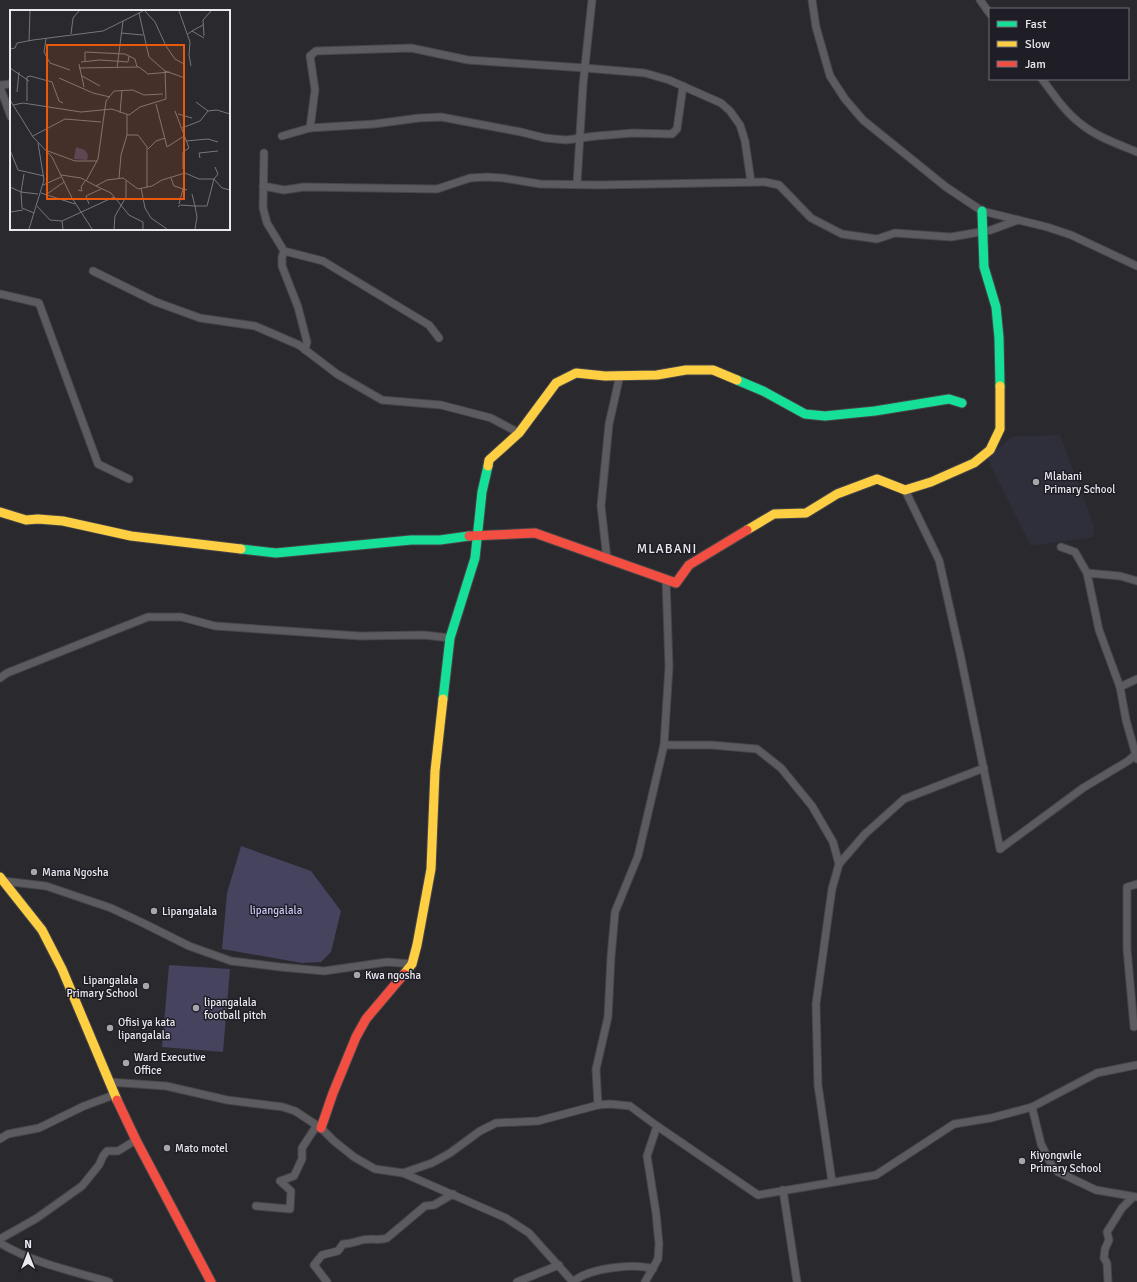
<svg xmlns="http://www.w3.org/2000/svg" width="1137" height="1282" font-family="Signika,sans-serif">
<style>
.built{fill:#2f2e3b}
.green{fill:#46435f}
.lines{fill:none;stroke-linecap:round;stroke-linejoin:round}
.street-casing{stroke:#464649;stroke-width:9}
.fast-casing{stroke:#464649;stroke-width:11}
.slow-casing{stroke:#464649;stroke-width:11}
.jam-casing{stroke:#464649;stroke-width:11}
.street{stroke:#5c5b60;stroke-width:7}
.fast{stroke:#16e098;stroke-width:9}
.slow{stroke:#ffcf43;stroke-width:9}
.jam{stroke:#f24e42;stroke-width:9}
.poi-dot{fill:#a6a6ab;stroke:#1f1e27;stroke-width:1.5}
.labels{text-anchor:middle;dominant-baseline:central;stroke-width:3;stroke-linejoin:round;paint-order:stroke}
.poi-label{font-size:11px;fill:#e9e9ef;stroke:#1f1e27;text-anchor:start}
.park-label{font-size:11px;fill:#c9c5f5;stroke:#1f1e27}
.quarter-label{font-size:13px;letter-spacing:1px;fill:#e9e9ef;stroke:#1f1e27}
.inset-road{fill:none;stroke:#76767b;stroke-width:1}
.view{fill:#e8590c;fill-opacity:0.15;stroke:#e8590c;stroke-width:2}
.inset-edge{fill:none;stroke:#e9e9ef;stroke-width:2}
</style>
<rect width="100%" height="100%" fill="#29292e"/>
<polygon class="built" points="1060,435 1094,526 1093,537 1031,546 987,458 1013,436"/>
<g class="green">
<polygon points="241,846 311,871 341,911 331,952 321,962 302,963 222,949 227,893"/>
<polygon points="169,965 230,969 223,1052 162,1047"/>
</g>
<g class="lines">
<g class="street-casing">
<g id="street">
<polyline points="812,0 816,27 830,76 845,99 863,120 946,187 982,211 1047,227 1071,235 1137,266"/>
<polyline points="980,0 990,14"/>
<path d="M1042 79C1054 95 1065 112 1081 124 1097 137 1118 144 1137 152"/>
<polyline points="0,85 11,84"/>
<polyline points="0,87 11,117"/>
<polyline points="310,128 315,90 310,56 316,51 411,48 468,60 585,68 645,73 669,80 721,103 730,111 740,125 745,141 751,182"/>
<polyline points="282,136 310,128 374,124 419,118 441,117 521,132 545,138 566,140 596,136 633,133 672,134 677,129 683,86"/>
<polyline points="264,153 263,208 267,223 284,251 323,261 429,325 439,338"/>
<polyline points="577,184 583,85 592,0"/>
<polyline points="263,186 284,190 304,187 437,189 470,178 487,177 503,178 540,184 599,185 765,182 779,185 811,218 842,234 877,239 895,233 951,237 991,230 1018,220"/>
<polyline points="284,251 282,257 282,266 298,307 307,342 305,350"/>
<polyline points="93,271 156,302 200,318 255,326 299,345 337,374 382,400 441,405 491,418 519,433"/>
<polyline points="0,294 39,303 98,464 129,479"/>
<polyline points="905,490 939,560 961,658 1000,849 1083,788 1128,761 1135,755"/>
<polyline points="1061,547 1075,552 1087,573 1099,630 1120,687 1126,720 1137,759"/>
<polyline points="607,559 601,506 609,424 620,375"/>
<polyline points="1087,573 1120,576 1137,581"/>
<polyline points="0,678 7,673 148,617 181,617 215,626 360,636 424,635 450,638"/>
<polyline points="1120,687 1137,679"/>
<polyline points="664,745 711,745 757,749 781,768 812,806 833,842 839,864 832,889 816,1004 818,1085 832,1182"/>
<polyline points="839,864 865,834 904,799 984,768"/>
<polyline points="3,881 46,886 111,908 145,924 189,946 231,961 280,967 324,971 387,962 412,964"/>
<polyline points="1134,1027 1127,949 1127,887 1137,884"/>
<polyline points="109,1082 166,1086 227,1100 283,1107 295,1111 321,1128 334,1141 354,1157 375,1169 403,1173 432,1163 450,1153 480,1131 496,1123 538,1121 598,1105 610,1104 630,1106 657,1126 758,1195 876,1175 954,1124 991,1118 1032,1107 1097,1073 1137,1065"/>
<polyline points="598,1105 596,1069 608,1017 611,957 615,912 638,856 664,745 669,667 666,579"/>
<polyline points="1032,1107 1041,1144 1052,1166 1058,1172 1096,1190 1137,1197"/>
<polyline points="0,1139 8,1134 39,1128 84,1106 114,1095"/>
<polyline points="403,1173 506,1218 529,1233 573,1282"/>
<polyline points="783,1190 797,1282"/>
<polyline points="256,1206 290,1209 291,1191 280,1181 294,1176 302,1159 302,1148 317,1125"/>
<polyline points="0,1239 37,1218 82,1186 99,1165 103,1156 107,1151 118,1151 136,1140"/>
<path d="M0 1243C33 1263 72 1271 109 1282"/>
<path d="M327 1282 314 1265 322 1255 338 1251 343 1244C350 1244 355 1242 362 1240 370 1238 379 1241 387 1238L425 1206 434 1205 453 1194"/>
<polyline points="517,1282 559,1265"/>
<path d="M573 1282C588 1268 633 1263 653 1269"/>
<polyline points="645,1282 658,1259 659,1244 656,1213 647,1156 657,1126"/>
<polyline points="1108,1282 1107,1263 1104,1258 1105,1249 1109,1240 1107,1232 1122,1208 1133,1197"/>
</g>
</g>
<g class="fast-casing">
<g id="fast">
<polyline points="982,211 984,267 996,307 999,338 1000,386"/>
<polyline points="737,380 763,391 805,414 825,416 875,411 949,399 962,403"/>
<polyline points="241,549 276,553 411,540 440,540 469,536"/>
<polyline points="443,699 450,638 475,558 482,492 488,466"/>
</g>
</g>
<g class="slow-casing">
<g id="slow">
<polyline points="488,466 489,460 519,433 556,383 576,373 605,376 657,375 686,370 713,370 737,380"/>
<polyline points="0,512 26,520 38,519 63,521 131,536 241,549"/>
<polyline points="747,530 774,514 806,513 837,494 877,479 905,490 931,482 974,463 990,450 1000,429 1000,386"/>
<polyline points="0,877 42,930 62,969 117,1100"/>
<polyline points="404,974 412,964 417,945 431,869 435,771 443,699"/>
</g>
</g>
<g class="jam-casing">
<g id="jam">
<polyline points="469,536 535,533 676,583 689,565 747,530"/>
<polyline points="117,1100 136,1140 211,1282"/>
<polyline points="321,1128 333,1093 356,1037 366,1019 404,974"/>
</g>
</g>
<use href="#street" class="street"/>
<use href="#fast" class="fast"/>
<use href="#slow" class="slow"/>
<use href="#jam" class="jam"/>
</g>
<g class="poi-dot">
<circle cx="1036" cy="482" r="4"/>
<circle cx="34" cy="872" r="4"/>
<circle cx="154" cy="911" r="4"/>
<circle cx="357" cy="975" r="4"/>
<circle cx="146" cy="986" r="4"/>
<circle cx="196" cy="1008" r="4"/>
<circle cx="110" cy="1028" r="4"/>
<circle cx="126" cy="1063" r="4"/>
<circle cx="167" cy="1148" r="4"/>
<circle cx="1022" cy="1161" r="4"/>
</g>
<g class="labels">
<g class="poi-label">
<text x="1044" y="476">Mlabani<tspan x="1044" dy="13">Primary School</tspan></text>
<text x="42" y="872">Mama Ngosha</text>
<text x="162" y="911">Lipangalala</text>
<text x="365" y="975">Kwa ngosha</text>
<text x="138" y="980" text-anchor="end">Lipangalala<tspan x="138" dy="13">Primary School</tspan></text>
<text x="204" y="1002">lipangalala<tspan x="204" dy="13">football pitch</tspan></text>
<text x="118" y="1022">Ofisi ya kata<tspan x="118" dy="13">lipangalala</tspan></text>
<text x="134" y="1057">Ward Executive<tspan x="134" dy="13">Office</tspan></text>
<text x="175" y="1148">Mato motel</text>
<text x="1030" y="1155">Kiyongwile<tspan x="1030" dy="13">Primary School</tspan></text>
</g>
<g class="park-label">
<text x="276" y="910">lipangalala</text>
</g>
<g class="quarter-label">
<text x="667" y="549">MLABANI</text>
</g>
</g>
<g transform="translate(10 10)">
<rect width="220" height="220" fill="#29292e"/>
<path d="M66 137 75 140 78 145 77 150 64 149Z" fill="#46435f"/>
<path class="inset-road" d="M135 1 145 12 156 36 165 49 174 54M169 1 180 32 179 45 181 56M129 3 139 47 155 61 175 68M182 21 193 15M111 23 133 25M61 24 63 8 69 1M178 24 182 21 194 28M194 26 193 10 201 1M36 29 34 42 40 53 60 60M19 31 20 1M0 39 5 38 7 33 23 30 93 21 133 1M75 51V42L115 44 125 49 127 57M71 52 90 50 118 52 119 46M69 54 74 77M0 58 19 71M69 58 129 57 138 64 160 62M107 58 113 11M72 66 90 76M49 68 83 83 100 87M7 82 9 62M0 90 23 127 42 147 62 188 82 219M17 91V67L20 66 42 72 49 91 53 93M186 92 198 101 207 100 220 104M146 94 157 137 174 126M3 95 13 93 71 102 102 99 119 105 130 97 156 89 155 61M165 101 179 138 173 142V159M110 103 112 80M168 104 182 108M172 118 190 111 198 101M117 125H128L137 137V177M23 126 55 109 91 112M176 131 198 129 208 132M138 139 146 131 155 128M0 140 8 160 34 166M38 141 65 151H87M190 148 189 143 208 141M205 157 208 164 204 169 212 178 220 180M14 164 11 182 12 198 24 203M51 165 71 168 86 176 97 170 113 168 128 179 142 176 152 170 175 163 189 169H204L197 196H185L187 207 185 219M109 168 111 145 117 125V105M161 168 164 176 177 180M76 171 88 149 96 91 104 81 123 80 134 85 153 84M33 175 51 167M86 176 101 183 119 205 133 212V219M0 177 11 182 28 184M131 178 135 198 141 208 157 219M68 180 72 181 71 177 75 171M31 183 65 194M37 184 54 172M79 194 76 186 91 179M169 194 173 179M27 196 40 210 52 211M168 197 170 195 185 196 182 184M0 202 13 200M19 219 34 170 28 133M53 219 52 211 104 187M104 219 105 206 116 187V171"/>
<path class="view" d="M37 35H174V189H37Z"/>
<rect width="220" height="220" class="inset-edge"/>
</g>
<rect x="989" y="8" width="140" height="72" fill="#1f1e27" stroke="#706f77"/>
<rect x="997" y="21" width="20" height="6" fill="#16e098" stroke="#706f77"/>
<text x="1025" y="28" font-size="12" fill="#e9e9ef">Fast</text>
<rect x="997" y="41" width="20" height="6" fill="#ffcf43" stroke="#706f77"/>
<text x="1025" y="48" font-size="12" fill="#e9e9ef">Slow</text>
<rect x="997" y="61" width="20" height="6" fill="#f24e42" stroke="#706f77"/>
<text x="1025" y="68" font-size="12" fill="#e9e9ef">Jam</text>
<g transform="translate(28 1254)" stroke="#1f1e27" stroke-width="3" paint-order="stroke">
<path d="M0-3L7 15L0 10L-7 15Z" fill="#e9e9ef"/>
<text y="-6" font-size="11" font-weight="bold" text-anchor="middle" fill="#e9e9ef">N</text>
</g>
</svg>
